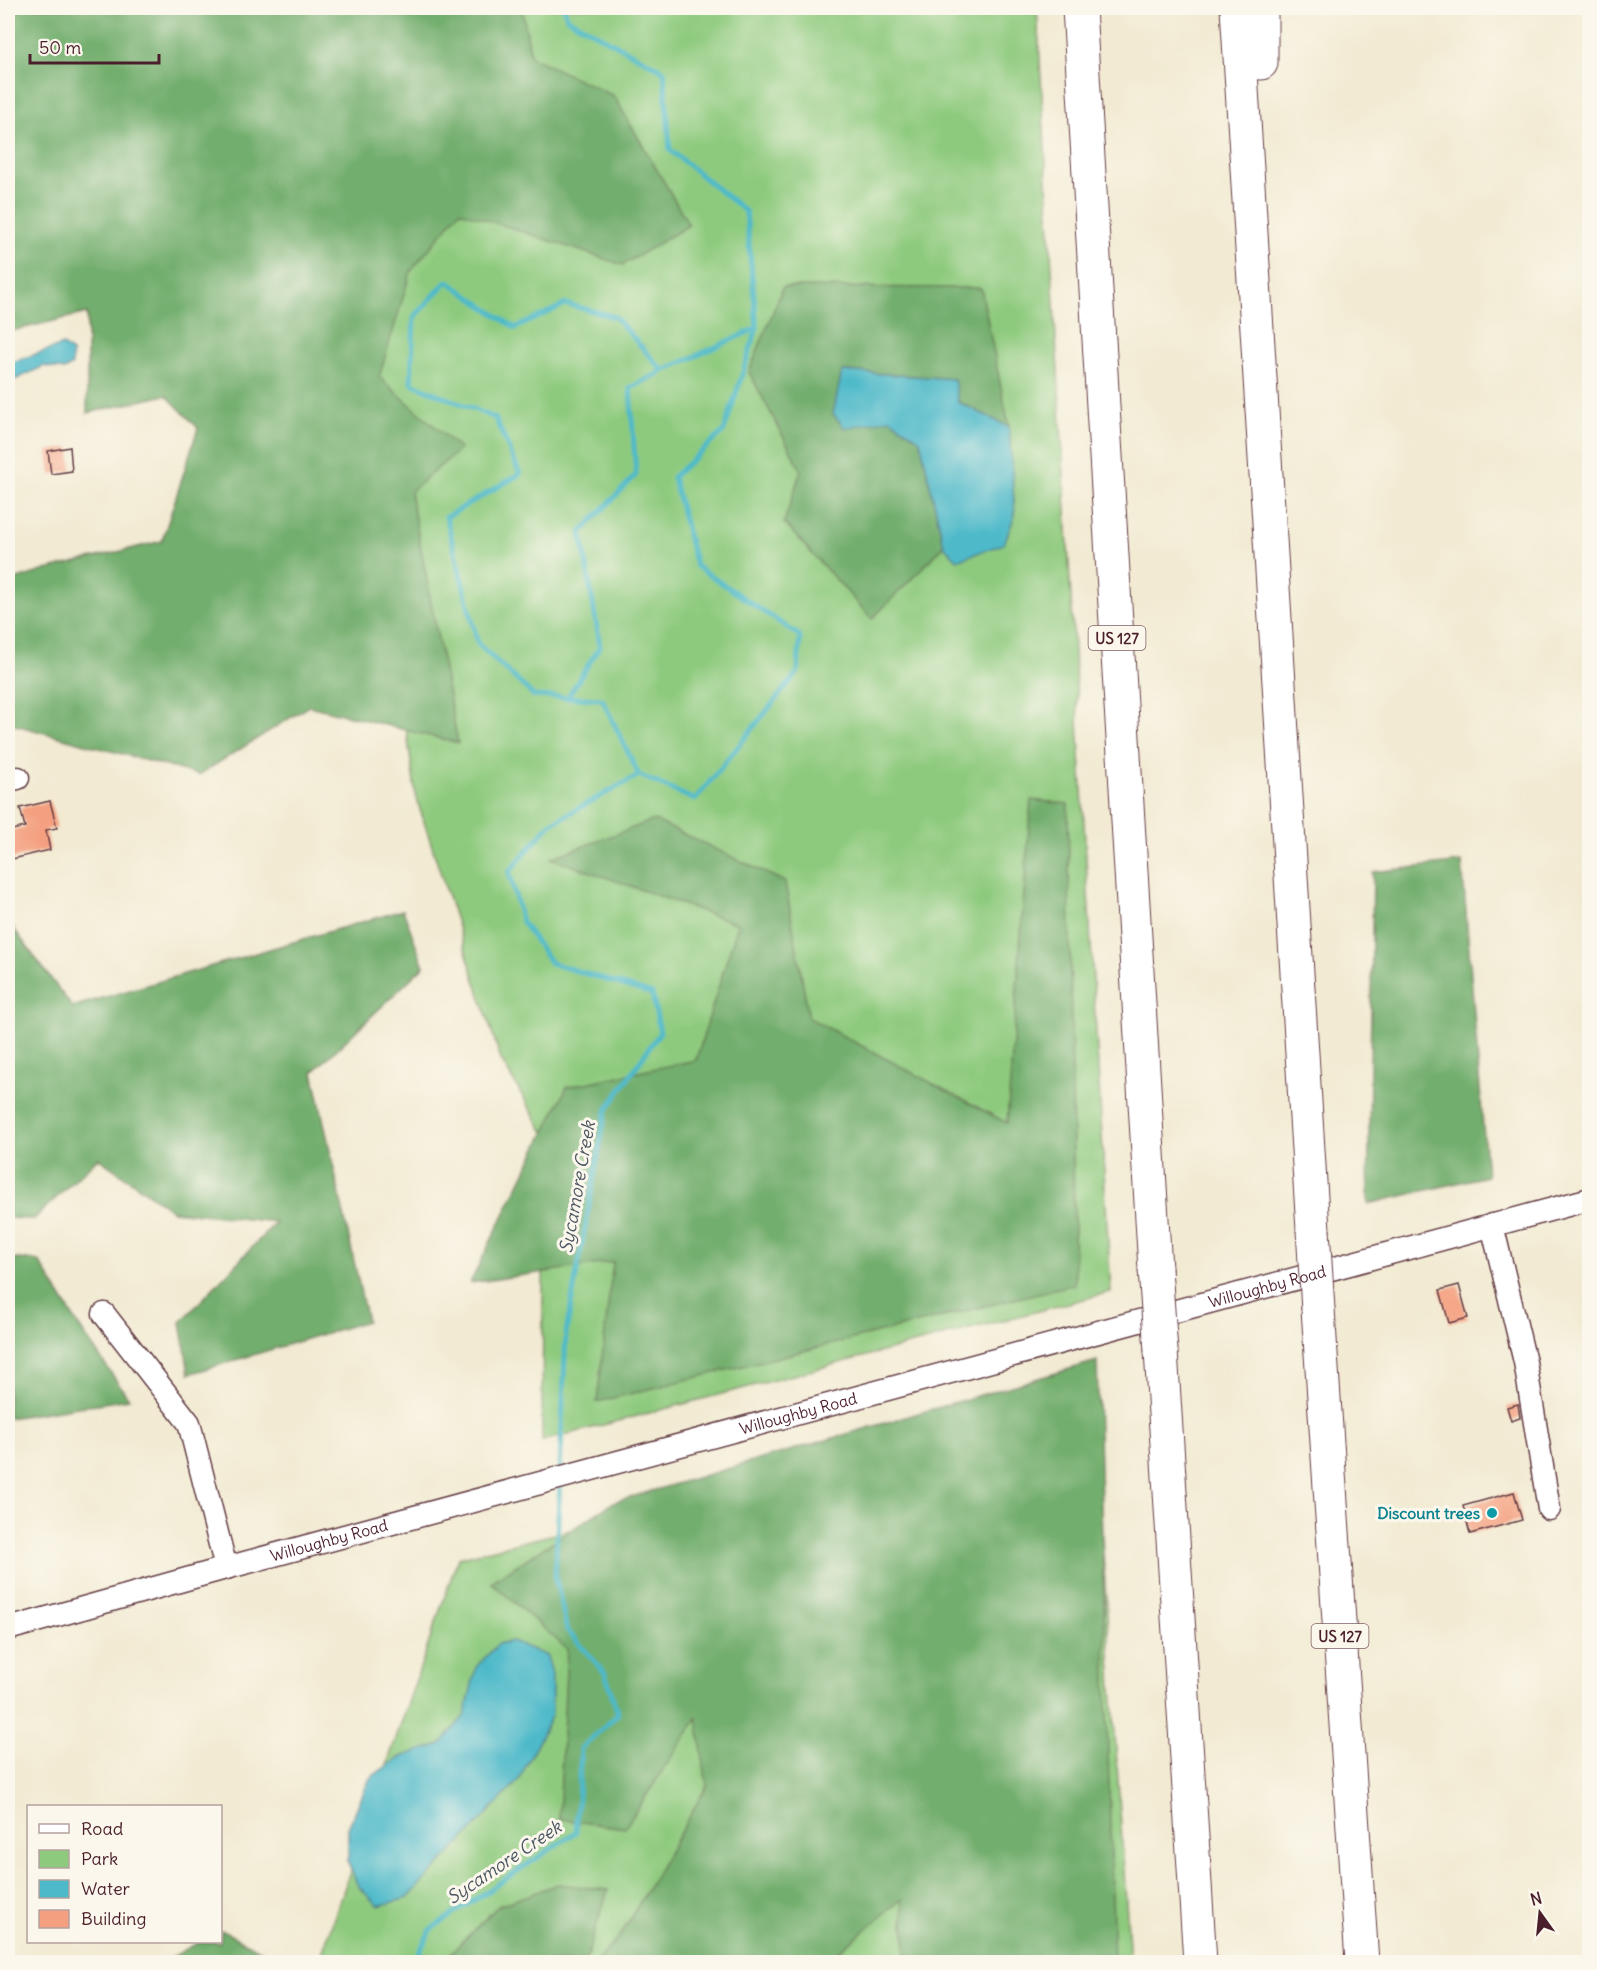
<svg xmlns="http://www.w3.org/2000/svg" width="1597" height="1970" font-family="Delius,sans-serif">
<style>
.green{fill:#8eca7e;stroke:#6c7454;stroke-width:1.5}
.forest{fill:#72ae6d;stroke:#5e664c;stroke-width:1.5}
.water{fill:#4db9c9;stroke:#4c6c7a;stroke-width:1.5}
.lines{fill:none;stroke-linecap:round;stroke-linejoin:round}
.stream{stroke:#4db9c9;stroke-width:5}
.building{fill:#f4a080}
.minor-casing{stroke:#633d44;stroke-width:25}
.highway-casing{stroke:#633d44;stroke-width:35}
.minor{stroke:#fff;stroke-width:22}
.highway{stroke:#fff;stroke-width:33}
.highway-bridge-casing{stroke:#633d44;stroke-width:35;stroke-linecap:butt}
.highway-bridge{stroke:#fff;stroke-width:33}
.culture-dot{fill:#0f9aa8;stroke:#fbf7ec;stroke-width:2}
.labels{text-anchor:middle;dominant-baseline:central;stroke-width:6;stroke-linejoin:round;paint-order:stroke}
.shield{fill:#fbf7ec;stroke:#7f6065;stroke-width:1.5}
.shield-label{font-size:15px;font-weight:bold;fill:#4a1f2b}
.street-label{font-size:16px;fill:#4a1f2b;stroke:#fbf7ec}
.culture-label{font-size:16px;font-weight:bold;fill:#0d838f;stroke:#fbf7ec;text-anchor:end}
.water-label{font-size:18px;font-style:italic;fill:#4b5562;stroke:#fbf7ec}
</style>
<rect width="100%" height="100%" fill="#fbf7ec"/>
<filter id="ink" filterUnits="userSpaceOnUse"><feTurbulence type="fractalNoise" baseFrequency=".0167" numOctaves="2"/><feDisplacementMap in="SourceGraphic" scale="12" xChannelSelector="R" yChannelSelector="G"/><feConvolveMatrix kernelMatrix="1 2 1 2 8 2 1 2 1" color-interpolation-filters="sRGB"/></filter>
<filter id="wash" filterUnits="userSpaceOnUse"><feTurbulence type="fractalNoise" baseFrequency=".008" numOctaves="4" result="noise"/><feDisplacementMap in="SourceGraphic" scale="24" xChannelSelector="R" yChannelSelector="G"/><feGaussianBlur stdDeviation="1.35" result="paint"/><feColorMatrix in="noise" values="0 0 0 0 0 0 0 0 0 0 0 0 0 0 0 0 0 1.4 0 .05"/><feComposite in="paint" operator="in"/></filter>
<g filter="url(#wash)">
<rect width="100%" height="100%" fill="#f2ead2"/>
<g class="green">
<polygon points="434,8 1037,8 1111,1292 542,1441 544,1132 501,1060 416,797 356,369"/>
<polygon points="1093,1400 1130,1962 319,1962 458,1558"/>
</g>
<g class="forest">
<polygon points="8,8 522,8 531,57 614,96 689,225 623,265 460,211 411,271 379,377 460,449 410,492 458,743 309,706 199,775 8,723 8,582 49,569 162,541 198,428 166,395 87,413 87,313 8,332"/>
<polygon points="783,287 981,288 1009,427 958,402 953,379 842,371 890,419 920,440 944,546 872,619 784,523 801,470 749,372"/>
<polygon points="1031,800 1068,804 1075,1284 597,1402 613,1262 470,1283 567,1087 696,1060 738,924 551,858 654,820 785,882 809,1018 1007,1123"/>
<polygon points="1462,862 1487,1176 1368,1204 1373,872"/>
<polygon points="403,910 424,966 313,1072 367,1321 189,1374 181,1322 276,1222 173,1211 98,1158 34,1219 8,1218 8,921 72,1007"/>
<polygon points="8,1258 39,1261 80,1328 129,1399 8,1418"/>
<polygon points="1097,1361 1114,1962 907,1962 902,1899 826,1962 596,1962 622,1933 707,1786 697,1718 625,1828 559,1819 567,1649 491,1582 614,1502"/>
<polygon points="558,1884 608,1890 585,1962 442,1962 498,1906"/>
<polygon points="221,1930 283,1962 163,1962 199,1942 220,1942"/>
</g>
<g class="water">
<polygon points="63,345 72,352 72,365 64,370 44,366 8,383 9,363"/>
<polygon points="842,371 954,379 958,402 1009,427 1015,515 1004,544 957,560 944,546 920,440 890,419 845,428 833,414"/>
<polygon points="512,1641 547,1656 552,1674 552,1715 518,1781 408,1898 378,1906 358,1886 348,1862 348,1828 370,1778 400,1757 441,1744 465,1715 476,1667 498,1644"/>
</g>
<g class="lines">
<g class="stream">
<polyline points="567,698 600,646 581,532 636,475 630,388 663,371"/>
<polyline points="639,775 695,800 798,672 800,636 696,566 673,477 724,431 757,328"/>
<polyline points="560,1471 566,1333 606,1111 660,1032 652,994 551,963 522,922 509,872 550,824 639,775 602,699 534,696 478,644 446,517 520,474 495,418 411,383 414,317 447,281 515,328 566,304 615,317 663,371 757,328 746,212 670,150 664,71 567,18 564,8"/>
<polyline points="414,1962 431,1929 576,1832 581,1748 618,1714 605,1673 567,1630 555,1575 560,1483"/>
</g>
</g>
<g id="blocks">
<g class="building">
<polygon points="70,447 72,471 51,474 48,451"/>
<polygon points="50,801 57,828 46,830 50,850 8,860 8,831 25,827 20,808"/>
<polygon points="1459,1285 1468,1318 1449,1323 1440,1290"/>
<polygon points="1518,1404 1520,1418 1511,1421 1507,1407"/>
<polygon points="1514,1492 1522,1520 1470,1534 1463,1506"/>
</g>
</g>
</g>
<g filter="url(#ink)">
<use href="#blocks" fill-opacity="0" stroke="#633d44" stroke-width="1.5"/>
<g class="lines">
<g class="minor-casing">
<g id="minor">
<polyline points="8,780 18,778"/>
<polyline points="1492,1225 1525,1362 1549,1509"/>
<polyline points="104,1314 189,1423 226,1568"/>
<path id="s1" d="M8 1629 226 1568 1590 1199"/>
</g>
</g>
<g class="highway-casing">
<g id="highway">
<polyline points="1079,8 1155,1269"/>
<polyline points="1237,8 1313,1230"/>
<polyline points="1261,8 1261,63"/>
<polyline points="1318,1309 1362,1962"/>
<polyline points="1161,1351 1200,1962"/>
</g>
</g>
<use href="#minor" class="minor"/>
<use href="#highway" class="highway"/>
<g class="highway-bridge-casing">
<g id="highway-bridge">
<polyline points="1313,1230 1318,1309"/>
<polyline points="1155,1269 1161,1351"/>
</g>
</g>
<use href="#highway-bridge" class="highway-bridge"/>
</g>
</g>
<circle class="culture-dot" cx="1492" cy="1513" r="6"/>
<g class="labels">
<g class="shield">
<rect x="1088.5" y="626" width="57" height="24" rx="4.5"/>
<rect x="1311.5" y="1624" width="57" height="24" rx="4.5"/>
</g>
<g class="shield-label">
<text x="1117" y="638">US 127</text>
<text x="1340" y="1636">US 127</text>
</g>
<g class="street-label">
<text stroke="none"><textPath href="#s1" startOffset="1305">Willoughby Road</textPath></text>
<text stroke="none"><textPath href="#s1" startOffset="819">Willoughby Road</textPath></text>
<text stroke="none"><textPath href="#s1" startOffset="333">Willoughby Road</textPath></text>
</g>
<g class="culture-label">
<text x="1480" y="1513">Discount trees</text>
</g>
<g class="water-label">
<text transform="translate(577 1187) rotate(-80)">Sycamore Creek</text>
<text transform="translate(504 1862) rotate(-34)">Sycamore Creek</text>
</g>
</g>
<rect width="1597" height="1970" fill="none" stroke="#fbf7ec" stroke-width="30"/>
<rect x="27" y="1805" width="195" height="138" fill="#fbf7ec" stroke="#b4a19f" stroke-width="1.5"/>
<rect x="39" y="1824" width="30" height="9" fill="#ffffff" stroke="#b4a19f" stroke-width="1.5"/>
<text x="81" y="1835" font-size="18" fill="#4a1f2b">Road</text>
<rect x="39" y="1850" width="30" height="18" fill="#8eca7e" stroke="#b4a19f" stroke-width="1.5"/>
<text x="81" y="1865" font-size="18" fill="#4a1f2b">Park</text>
<rect x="39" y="1880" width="30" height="18" fill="#4db9c9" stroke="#b4a19f" stroke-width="1.5"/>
<text x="81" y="1895" font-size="18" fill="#4a1f2b">Water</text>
<rect x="39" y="1910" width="30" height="18" fill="#f4a080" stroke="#b4a19f" stroke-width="1.5"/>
<text x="81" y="1925" font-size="18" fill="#4a1f2b">Building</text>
<g transform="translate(1540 1913) rotate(345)" stroke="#fbf7ec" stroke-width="4.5" paint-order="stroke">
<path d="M0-4.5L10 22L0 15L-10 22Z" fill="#4a1f2b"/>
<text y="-9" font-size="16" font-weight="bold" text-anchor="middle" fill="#4a1f2b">N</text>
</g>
<path d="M30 54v9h129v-9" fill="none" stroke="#4a1f2b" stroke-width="3"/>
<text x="39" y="54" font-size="18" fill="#4a1f2b" stroke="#fbf7ec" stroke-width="4.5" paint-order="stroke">50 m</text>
</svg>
